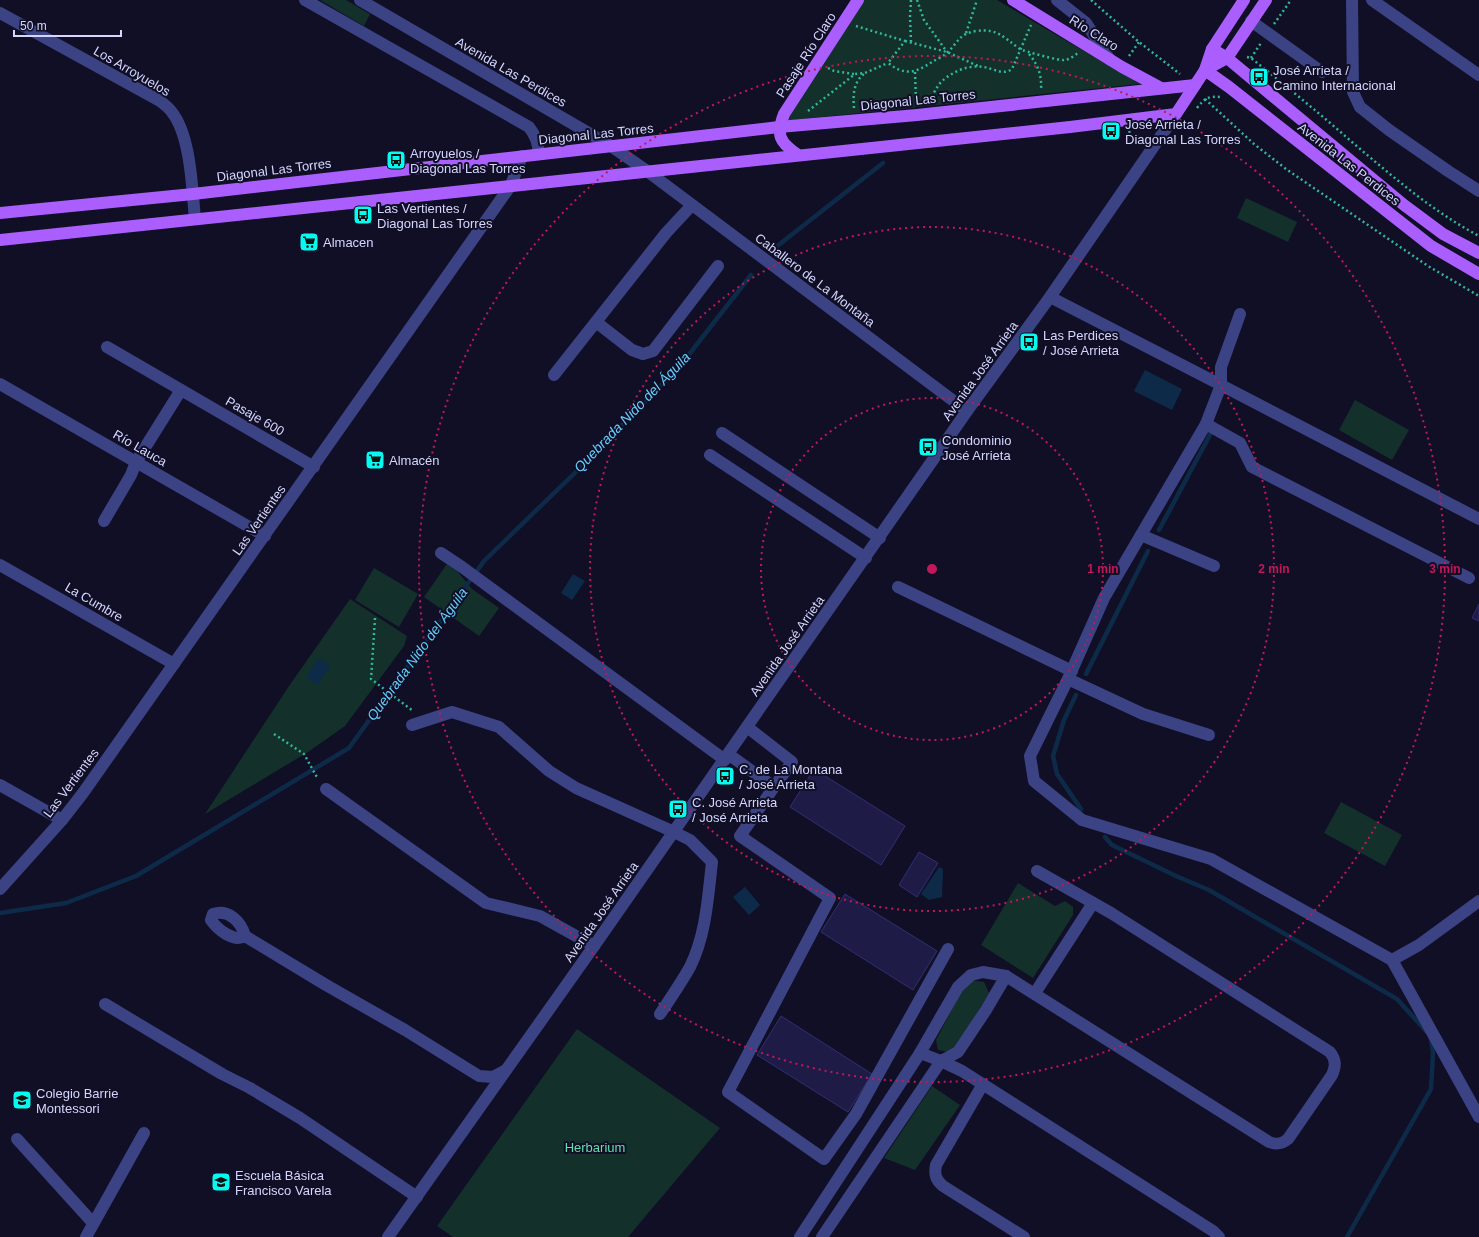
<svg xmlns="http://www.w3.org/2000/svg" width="1479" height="1237" font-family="Helvetica,sans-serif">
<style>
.green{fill:#13302b}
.water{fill:#0d2b48}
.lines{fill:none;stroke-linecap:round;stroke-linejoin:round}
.stream{stroke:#0d2b48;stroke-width:4.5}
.building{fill:#1e1c47;stroke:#322e73}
.path{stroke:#31b79b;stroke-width:2.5;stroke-dasharray:2 3;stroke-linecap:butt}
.minor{stroke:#3b4384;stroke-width:12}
.major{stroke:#aa5efd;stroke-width:12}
.ring{fill:none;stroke:#c2185b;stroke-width:2;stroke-dasharray:2 4}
.labels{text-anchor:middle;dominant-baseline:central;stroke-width:4;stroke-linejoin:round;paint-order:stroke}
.street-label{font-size:13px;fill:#d5d6fe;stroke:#100f26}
.poi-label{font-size:13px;fill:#d5d6fe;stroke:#100f26;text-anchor:start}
.park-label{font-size:13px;fill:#61dfad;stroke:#100f26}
.water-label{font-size:14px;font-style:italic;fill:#65cdfd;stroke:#100f26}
.centre{fill:#c2185b;stroke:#100f26;stroke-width:2}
.ring-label{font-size:12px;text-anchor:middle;font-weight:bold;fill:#c2185b;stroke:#100f26;stroke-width:4;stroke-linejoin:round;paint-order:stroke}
</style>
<rect width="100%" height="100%" fill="#100f26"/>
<g class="green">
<polygon points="320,0 346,0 370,14 364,26"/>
<polygon points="862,0 997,0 1140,84 783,121"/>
<polygon points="1246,198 1297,222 1288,242 1237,218"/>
<polygon points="1355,400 1409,430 1392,460 1339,430"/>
<polygon points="447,564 458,572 472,589 499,608 479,636 424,597"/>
<polygon points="374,568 418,594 399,627 355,600"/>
<polygon points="350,599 407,636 404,646 345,726 308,752 205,814 289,686"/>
<polygon points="1341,802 1402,835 1385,866 1324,833"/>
<polygon points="1018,883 1055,906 1065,901 1073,907 1073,915 1033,978 981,945"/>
<polygon points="971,980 984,982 989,993 957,1046 949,1052 938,1050 936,1040 963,988"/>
<polygon points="577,1029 720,1128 628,1237 453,1237 437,1226"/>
<polygon points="932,1086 960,1105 915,1170 884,1158"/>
</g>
<g class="water">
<polygon points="1145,370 1182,389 1172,410 1134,391"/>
<polygon points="573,574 585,581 572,600 561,593"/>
<polygon points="319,658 330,666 317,685 306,677"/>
<polygon points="939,867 943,869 942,897 929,900 921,894"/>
<polygon points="745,887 760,905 749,915 733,897"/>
</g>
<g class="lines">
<g class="stream">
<polyline points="776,247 883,163"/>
<polyline points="1159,530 1211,433"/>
<polyline points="1086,674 1148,551"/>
<polyline points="1076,695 1064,720 1053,756 1057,774 1081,809"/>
<polyline points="1105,837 1112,845 1176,876 1209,890 1397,999 1426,1031"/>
<polyline points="0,913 66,903 136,876 349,748 484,561 583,465 680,366 751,275"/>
<polyline points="1347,1237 1431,1089 1433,1053 1431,1039"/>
</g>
</g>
<g class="building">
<polygon points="1479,604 1479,621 1472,618"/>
<polygon points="814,769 905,826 881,865 790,807"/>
<polygon points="919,852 938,863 917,897 899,885"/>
<polygon points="845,894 937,951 913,990 821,932"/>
<polygon points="781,1016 872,1074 848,1112 757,1055"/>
</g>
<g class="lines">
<g class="path">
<polyline points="911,0 910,16 911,43"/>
<polyline points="917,0 924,20 947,52"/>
<polyline points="1091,0 1139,42 1180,74"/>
<polyline points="1274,24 1291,0"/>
<path d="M856 26 905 41 888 63C905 76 915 73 932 62 937 59 944 56 948 52 959 41 959 34 976 31 998 28 1004 38 1020 49 1023 51 1060 61 1064 60 1069 60 1074 56 1078 53"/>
<polyline points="966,33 977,0"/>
<polyline points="905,41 947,52 978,66"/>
<path d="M1029 54C1038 65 1042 75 1041 90"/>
<polyline points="1129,56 1139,42"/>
<path d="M1247 57 1251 58C1285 85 1319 113 1352 142 1392 176 1432 211 1479 236"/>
<polyline points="1251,58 1261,43"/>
<polyline points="828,68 834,71 854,74"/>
<polyline points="915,72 916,102"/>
<polyline points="1205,99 1254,144 1286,169 1428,266 1479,296"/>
<path d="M929 101C933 95 936 88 941 82 953 71 971 63 988 68 996 70 1004 75 1012 69L1031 25"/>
<path d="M854 108C853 95 853 82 865 73"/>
<path d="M1197 108C1205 98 1208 96 1221 97"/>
<polyline points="808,111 855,74 865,73 888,63"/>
<polyline points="1129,131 1132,137 1140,144"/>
<polyline points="375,618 371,679 413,711"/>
<polyline points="274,734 304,754 318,779"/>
</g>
<g class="minor">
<path d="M305 0 529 127C536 136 538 143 539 154"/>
<polyline points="360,0 611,146 647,171 967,411"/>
<polyline points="1057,0 1086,23 1110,60"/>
<polyline points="1352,0 1353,92 1360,107 1389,130 1448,171 1479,191"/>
<polyline points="1372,0 1479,75"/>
<path d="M0 13 160 101C164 104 168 107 171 111 191 135 192 189 195 219"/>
<polyline points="1251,21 1322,72"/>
<polyline points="1050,297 1221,385 1206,424 1104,598 1068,679 1030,756 1034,781 1082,820 1211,859 1392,960 1479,1117"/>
<polyline points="1240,314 1221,367 1221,385 1479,519"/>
<polyline points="596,322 632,350 643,354 653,351 718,266"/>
<polyline points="107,347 314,467"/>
<polyline points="554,375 666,233 692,205"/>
<polyline points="0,384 265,536"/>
<polyline points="1206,424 1240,443 1252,467 1469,578"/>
<polyline points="722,433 880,538"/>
<polyline points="710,455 866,558"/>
<polyline points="104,521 131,475 136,462 181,390"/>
<polyline points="1141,535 1214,566"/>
<polyline points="441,553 462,567 725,760"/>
<polyline points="0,565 174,664"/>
<polyline points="898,587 1072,671"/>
<polyline points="1068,679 1143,714 1209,735"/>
<path d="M412 725 452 712 499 727 549 771 576 788 674 832 690 840 712 862C708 897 706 935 690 967 681 983 670 999 660 1014"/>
<polyline points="747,727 792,762 774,787 740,836 830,898 728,1092 824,1159 856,1114 948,949"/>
<polyline points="728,754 774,787"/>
<polyline points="0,785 62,820"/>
<polyline points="326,789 486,903 540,916 594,946"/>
<polyline points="0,889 62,820 83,793 511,185 522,156"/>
<path d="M245 936C234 943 217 929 211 920L213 914C228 909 241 921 245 936L326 985 405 1030 479 1076 493 1077 506 1070"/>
<polyline points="1392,960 1419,945 1479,901"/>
<polyline points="1035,993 1093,903"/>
<polyline points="105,1004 222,1074 250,1088 300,1118 417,1197"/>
<polyline points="920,1053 941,1061 962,1071 1213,1231 1219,1237"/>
<path d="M983 1084 936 1165C934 1175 936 1180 943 1186L1024 1237"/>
<polyline points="17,1139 93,1223"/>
<polyline points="86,1237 144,1133"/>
<polyline points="388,1237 594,946 967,411 1050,297 1176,114"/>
<path d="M800 1237 920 1053 958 987 971 975 983 972 1006 976 1269 1142C1277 1145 1282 1144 1288 1139L1332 1075C1336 1066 1336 1060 1330 1052L1111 913 1037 871"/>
<polyline points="822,1237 941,1061 958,1052 986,1010 1006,976"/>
</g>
<g class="major">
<polyline points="1013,0 1122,67 1161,88"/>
<polyline points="1212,49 1227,58 1404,205 1443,234 1479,253"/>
<polyline points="1205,70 1229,87 1431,246 1479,274"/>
<polyline points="1205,70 1227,58 1266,0"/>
<path d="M798 155C779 142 776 135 784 114L858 0"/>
<polyline points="0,213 193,194 779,127 917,115 1195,85"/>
<polyline points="0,240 1070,127 1176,114 1205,70 1212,49 1244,0"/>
</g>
</g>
<g class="ring">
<circle cx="932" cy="569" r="171"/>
<circle cx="932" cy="569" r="342"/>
<circle cx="932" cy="569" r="513"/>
</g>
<defs>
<g id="bus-square" transform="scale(1)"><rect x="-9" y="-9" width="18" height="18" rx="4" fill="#04fcf0" stroke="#100f26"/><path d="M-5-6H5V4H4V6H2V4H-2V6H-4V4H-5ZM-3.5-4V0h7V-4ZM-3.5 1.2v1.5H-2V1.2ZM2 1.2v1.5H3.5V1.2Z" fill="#111"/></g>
<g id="supermarket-square" transform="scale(1)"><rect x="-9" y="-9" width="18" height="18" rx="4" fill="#04fcf0" stroke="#100f26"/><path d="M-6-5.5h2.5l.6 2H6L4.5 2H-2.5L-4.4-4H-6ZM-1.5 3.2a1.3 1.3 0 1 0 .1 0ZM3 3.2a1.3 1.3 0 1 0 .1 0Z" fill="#111"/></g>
<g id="school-square" transform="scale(1)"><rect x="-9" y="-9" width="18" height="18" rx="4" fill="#04fcf0" stroke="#100f26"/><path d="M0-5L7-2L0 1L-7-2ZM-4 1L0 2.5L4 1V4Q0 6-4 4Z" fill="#111"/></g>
</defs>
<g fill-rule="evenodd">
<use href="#bus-square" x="1259" y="77"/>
<use href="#bus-square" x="1111" y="131"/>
<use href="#bus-square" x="396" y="160"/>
<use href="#bus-square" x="363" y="215"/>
<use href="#supermarket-square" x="309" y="242"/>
<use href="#bus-square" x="1029" y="342"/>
<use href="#bus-square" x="928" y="447"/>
<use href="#supermarket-square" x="375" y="460"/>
<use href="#bus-square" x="725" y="776"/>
<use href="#bus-square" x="678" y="809"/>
<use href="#school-square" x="22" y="1100"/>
<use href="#school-square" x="221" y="1182"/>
</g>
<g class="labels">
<g class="street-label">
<text transform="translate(1094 33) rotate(32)">Río Claro</text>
<text transform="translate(806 55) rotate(-57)">Pasaje Río Claro</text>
<text transform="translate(132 71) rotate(30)">Los Arroyuelos</text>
<text transform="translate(511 72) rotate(30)">Avenida Las Perdices</text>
<text transform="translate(918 100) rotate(-6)">Diagonal Las Torres</text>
<text transform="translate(596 134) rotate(-6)">Diagonal Las Torres</text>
<text transform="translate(1349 164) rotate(38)">Avenida Las Perdices</text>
<text transform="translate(274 170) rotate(-7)">Diagonal Las Torres</text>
<text transform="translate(815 280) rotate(37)">Caballero de La Montaña</text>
<text transform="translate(980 371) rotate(-54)">Avenida José Arrieta</text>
<text transform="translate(255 416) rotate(30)">Pasaje 600</text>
<text transform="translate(140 448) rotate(30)">Río Lauca</text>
<text transform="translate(259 520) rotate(-55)">Las Vertientes</text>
<text transform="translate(94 602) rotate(30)">La Cumbre</text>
<text transform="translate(787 646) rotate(-55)">Avenida José Arrieta</text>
<text transform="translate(71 783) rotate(-53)">Las Vertientes</text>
<text transform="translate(601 912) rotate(-55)">Avenida José Arrieta</text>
</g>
<g class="poi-label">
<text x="1273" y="70">José Arrieta /<tspan x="1273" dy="15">Camino Internacional</tspan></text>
<text x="1125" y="124">José Arrieta /<tspan x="1125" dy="15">Diagonal Las Torres</tspan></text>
<text x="410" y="153">Arroyuelos /<tspan x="410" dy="15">Diagonal Las Torres</tspan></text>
<text x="377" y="208">Las Vertientes /<tspan x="377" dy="15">Diagonal Las Torres</tspan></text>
<text x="323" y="242">Almacen</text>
<text x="1043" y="335">Las Perdices<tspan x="1043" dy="15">/ José Arrieta</tspan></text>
<text x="942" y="440">Condominio<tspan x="942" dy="15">José Arrieta</tspan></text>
<text x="389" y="460">Almacén</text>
<text x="739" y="769">C. de La Montana<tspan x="739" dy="15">/ José Arrieta</tspan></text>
<text x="692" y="802">C. José Arrieta<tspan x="692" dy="15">/ José Arrieta</tspan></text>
<text x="36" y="1093">Colegio Barrie<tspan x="36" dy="15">Montessori</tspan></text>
<text x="235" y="1175">Escuela Básica<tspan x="235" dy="15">Francisco Varela</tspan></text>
</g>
<g class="park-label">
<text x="595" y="1147">Herbarium</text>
</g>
<g class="water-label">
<text transform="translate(632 412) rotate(-46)">Quebrada Nido del Águila</text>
<text transform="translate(417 654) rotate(-54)">Quebrada Nido del Águila</text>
</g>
</g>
<circle cx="932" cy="569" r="6" class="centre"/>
<g class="ring-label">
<text x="1103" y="573">1 min</text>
<text x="1274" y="573">2 min</text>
<text x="1445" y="573">3 min</text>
</g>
<path d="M14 30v6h107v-6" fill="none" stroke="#d5d6fe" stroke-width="2"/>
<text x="20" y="30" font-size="12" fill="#d5d6fe" stroke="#100f26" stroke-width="3" paint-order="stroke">50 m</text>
</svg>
